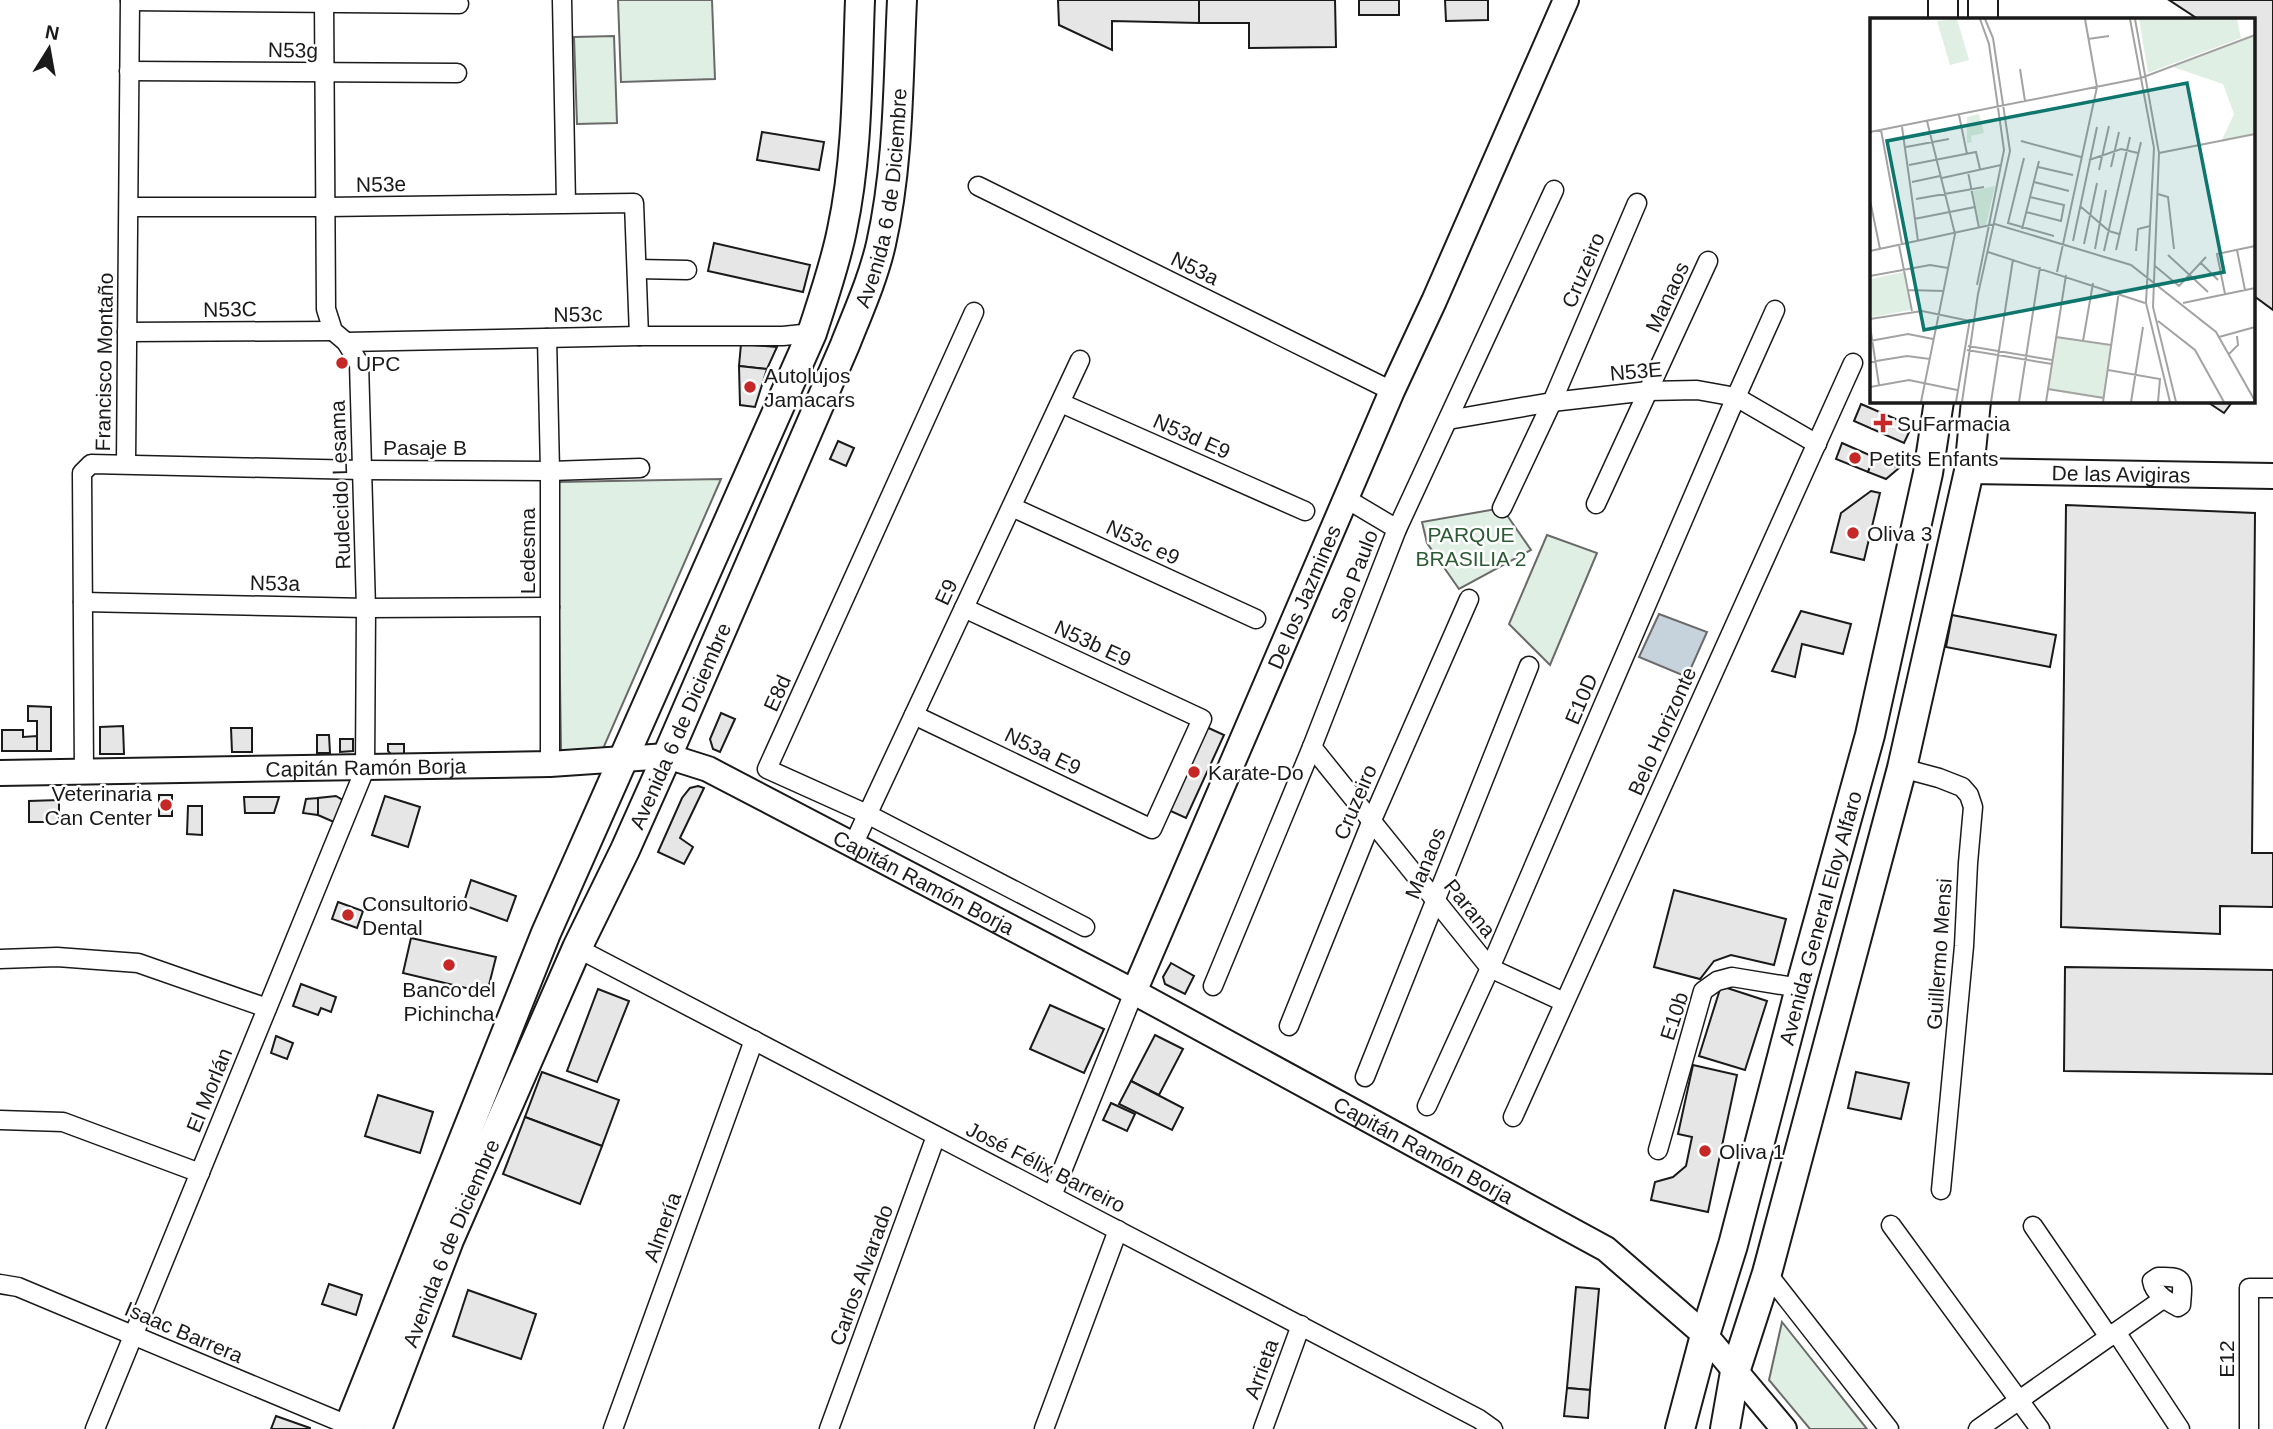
<svg xmlns="http://www.w3.org/2000/svg" width="2273" height="1429" font-family="Helvetica,sans-serif">
<style>
.green{fill:#e0efe3;stroke:#6a6a6a;stroke-width:2}
.water{fill:#c6d2dc;stroke:#6a6a6a;stroke-width:2}
.building{fill:#e6e6e6;stroke:#1a1a1a;stroke-width:2}
.lines{fill:none;stroke-linecap:round;stroke-linejoin:round}
.street-casing{stroke:#1a1a1a;stroke-width:21}
.secondary-casing{stroke:#1a1a1a;stroke-width:28}
.primary-casing{stroke:#1a1a1a;stroke-width:32}
.street{stroke:#fff;stroke-width:18}
.secondary{stroke:#fff;stroke-width:24}
.primary{stroke:#fff;stroke-width:28}
.poi-dot{fill:#c62828;stroke:#fff;stroke-width:2.5}
.labels{text-anchor:middle;dominant-baseline:central;stroke-width:5;stroke-linejoin:round;paint-order:stroke}
.street-label{font-size:21px;fill:#1a1a1a;stroke:#fff}
.poi-label{font-size:21px;fill:#1a1a1a;stroke:#fff;text-anchor:start}
.park-label{font-size:21px;fill:#2b5a34;stroke:#fff}
.inset-road{fill:none;stroke:#a3a3a3;stroke-width:2}
.view{fill:#0f766e;fill-opacity:0.15;stroke:#0f766e;stroke-width:3.5}
.inset-edge{fill:none;stroke:#1a1a1a;stroke-width:3.5}
</style>
<rect width="100%" height="100%" fill="#fff"/>
<g class="green">
<polygon points="618,0 712,0 715,79 621,82"/>
<polygon points="614,36 617,123 577,124 574,37"/>
<polygon points="721,479 602,751 561,750 557,482"/>
<polygon points="1502,508 1531,550 1459,589 1427,543 1422,522"/>
<polygon points="1547,535 1597,553 1550,665 1509,624"/>
<polygon points="1782,1322 1867,1429 1810,1429 1769,1380"/>
</g>
<polygon class="water" points="1659,614 1707,632 1687,677 1639,657"/>
<g class="building">
<polygon points="1058,0 1199,0 1199,23 1112,21 1112,50 1059,25"/>
<polygon points="1199,0 1335,0 1336,47 1249,48 1249,23 1199,23"/>
<rect x="1359" y="0" width="40" height="15"/>
<polygon points="1445,0 1488,0 1488,20 1446,21"/>
<polygon points="2169,0 2273,0 2273,310 2254,296 2254,19 2198,19"/>
<polygon points="762,132 824,142 819,170 757,160"/>
<polygon points="714,243 810,265 803,292 708,271"/>
<polygon points="741,344 777,347 767,369 739,366"/>
<polygon points="739,366 767,369 755,407 740,405"/>
<polygon points="2206,401 2233,401 2224,413"/>
<polygon points="1861,404 1912,426 1904,443 1854,421"/>
<polygon points="838,441 854,448 846,466 830,459"/>
<polygon points="1842,443 1874,457 1868,472 1836,459"/>
<polygon points="1874,457 1899,468 1886,479 1868,472"/>
<polygon points="1871,491 1880,493 1864,560 1831,552 1841,513"/>
<polygon points="2066,505 2255,513 2252,853 2273,853 2273,907 2220,906 2220,934 2061,927"/>
<polygon points="1801,611 1851,624 1843,654 1802,644 1795,677 1772,671"/>
<polygon points="1952,615 2056,635 2050,667 1946,647"/>
<polygon points="28,706 51,707 51,751 37,751 37,721 28,721"/>
<polygon points="721,713 735,719 720,752 713,749 710,739"/>
<polygon points="1202,725 1224,735 1186,818 1164,808"/>
<polygon points="123,726 124,754 100,754 100,727"/>
<polygon points="231,728 252,728 252,752 232,752"/>
<polygon points="2,730 23,730 23,737 37,736 37,751 2,751"/>
<polygon points="317,735 329,735 330,753 317,753"/>
<polygon points="340,739 353,739 353,751 340,752"/>
<polygon points="388,744 404,744 404,758 394,758 388,751"/>
<polygon points="698,786 704,788 680,838 693,847 684,864 658,852 682,798 690,788"/>
<rect x="159" y="795" width="13" height="21"/>
<polygon points="336,796 346,802 336,823 318,815 318,798"/>
<polygon points="385,796 420,807 408,847 372,835"/>
<polygon points="244,797 279,797 274,813 245,813"/>
<polygon points="318,798 318,815 303,813 306,799"/>
<polygon points="59,800 59,822 29,822 29,801"/>
<polygon points="188,806 202,806 202,835 187,834"/>
<polygon points="471,880 516,896 507,921 463,905"/>
<polygon points="1674,890 1786,919 1774,965 1731,955 1714,961 1700,979 1654,967"/>
<polygon points="338,902 363,911 357,928 332,919"/>
<polygon points="411,938 496,957 487,993 403,973"/>
<polygon points="1171,963 1194,976 1185,994 1165,984 1163,977"/>
<polygon points="2065,967 2273,970 2273,1074 2064,1071"/>
<polygon points="301,984 336,997 331,1012 321,1008 318,1015 293,1006"/>
<polygon points="1721,986 1767,1001 1745,1070 1699,1056"/>
<polygon points="598,989 629,1001 597,1082 567,1071"/>
<polygon points="1050,1005 1104,1029 1084,1073 1030,1049"/>
<polygon points="1155,1035 1183,1049 1159,1095 1131,1081"/>
<polygon points="276,1036 293,1043 287,1059 271,1053"/>
<polygon points="1693,1065 1737,1075 1708,1212 1651,1200 1655,1182 1673,1177 1686,1166 1692,1137 1678,1134"/>
<polygon points="542,1072 619,1100 602,1146 525,1117"/>
<polygon points="1856,1072 1909,1083 1901,1119 1848,1108"/>
<polygon points="1131,1081 1183,1108 1172,1130 1119,1104"/>
<polygon points="378,1095 433,1112 420,1153 365,1136"/>
<polygon points="1111,1103 1135,1114 1127,1131 1103,1120"/>
<polygon points="525,1117 602,1146 580,1204 503,1174"/>
<polygon points="329,1284 362,1295 356,1315 322,1304"/>
<polygon points="1576,1287 1599,1289 1590,1390 1567,1388"/>
<polygon points="468,1290 536,1314 521,1359 453,1336"/>
<polygon points="1567,1388 1590,1390 1588,1418 1564,1416"/>
<polygon points="276,1416 310,1428 310,1429 271,1429"/>
</g>
<g class="lines">
<g class="street-casing">
<g id="street">
<polyline points="562,0 566,203"/>
<polyline points="130,1 459,4"/>
<polyline points="129,71 457,73"/>
<polyline points="978,186 1392,391"/>
<polyline points="129,207 326,207 634,203 639,336"/>
<polyline points="637,269 687,270"/>
<polyline points="974,312 767,769 867,814 1085,927"/>
<polyline points="127,332 333,331"/>
<polyline points="547,338 550,471 550,764"/>
<polyline points="346,342 639,336 783,336 812,333"/>
<polyline points="1061,403 1305,511"/>
<polyline points="1448,420 1552,402 1648,391 1697,390 1736,397 1817,444"/>
<polyline points="126,463 130,0"/>
<polyline points="1345,498 1397,529"/>
<polyline points="1596,504 1708,261"/>
<polyline points="1012,507 1256,619"/>
<polyline points="1502,508 1552,402 1637,203"/>
<polyline points="83,602 366,608 550,607"/>
<polyline points="914,715 1152,829 1202,719 964,608"/>
<polyline points="1312,747 1490,968 1564,1002"/>
<polyline points="1902,768 1939,778 1962,787 1969,795 1973,807 1968,863 1964,946 1941,1190"/>
<polyline points="84,772 82,473 91,464 362,470 550,471 640,468"/>
<polyline points="854,843 1080,360"/>
<polyline points="577,948 1479,1419 1493,1429"/>
<polyline points="0,959 57,957 138,963 267,1008"/>
<polyline points="1213,986 1312,747 1397,529 1554,190"/>
<polyline points="1289,1026 1372,820 1469,599"/>
<polyline points="1365,1077 1529,666"/>
<polyline points="1427,1106 1490,968 1736,397 1775,310"/>
<polyline points="1513,1117 1853,363"/>
<polyline points="0,1120 63,1122 200,1173"/>
<polyline points="1658,1150 1703,991 1717,981 1732,977 1800,988"/>
<polyline points="1052,1196 1134,992"/>
<polyline points="1891,1225 2040,1429"/>
<polyline points="2033,1226 2109,1337"/>
<polyline points="1767,1273 1889,1429"/>
<path d="M2158 1277C2185 1276 2183 1280 2181 1305L2178 1307C2167 1301 2154 1294 2152 1281Z"/>
<polyline points="0,1284 18,1287 350,1426"/>
<polyline points="2116,1332 2180,1429"/>
<polyline points="95,1429 365,769 366,608 359,363 346,342 333,331 326,309 324,0"/>
<polyline points="613,1429 754,1040"/>
<polyline points="829,1429 936,1136"/>
<polyline points="1044,1429 1118,1230"/>
<polyline points="1263,1429 1301,1325"/>
<polyline points="1978,1429 2163,1299"/>
<polyline points="2249,1429 2249,1288 2273,1288"/>
</g>
</g>
<g class="secondary-casing">
<g id="secondary">
<path id="s1" d="M1969 471 2273 476"/>
<path id="s2" d="M0 773 550 764 667 756 708 769 1134 992 1606 1249 1705 1335 1784 1429"/>
<path id="s3" d="M1134 992 1392 391 1434 301 1566 0"/>
</g>
</g>
<g class="primary-casing">
<g id="primary">
<polyline points="1943,0 1943,19"/>
<polyline points="1983,19 1983,0"/>
<path d="M348 1429 546 933 812 333C823 299 835 265 842 230 858 155 857 77 860 0"/>
<path id="s4" d="M377 1429 449 1240 577 948 625 850 667 756 845 345C858 312 873 279 881 244 899 164 898 81 902 0"/>
<path id="s5" d="M1680 1429 1705 1335 1733 1245 1800 988 1870 735 1928 473 1939 401"/>
<polyline points="1725,1429 1735,1372 1767,1273 1902,768 1969,471 1976,401"/>
</g>
</g>
<use href="#street" class="street"/>
<use href="#secondary" class="secondary"/>
<use href="#primary" class="primary"/>
</g>
<g class="poi-dot">
<circle cx="342" cy="363" r="7"/>
<circle cx="750" cy="387" r="7"/>
<path d="M1879.5 412.5h7v7h7v7h-7v7h-7v-7h-7v-7h7z"/>
<circle cx="1855" cy="458" r="7"/>
<circle cx="1853" cy="533" r="7"/>
<circle cx="1194" cy="772" r="7"/>
<circle cx="166" cy="805" r="7"/>
<circle cx="348" cy="915" r="7"/>
<circle cx="449" cy="965" r="7"/>
<circle cx="1705" cy="1151" r="7"/>
</g>
<g class="labels">
<g class="street-label">
<text transform="translate(293 50) rotate(1)">N53g</text>
<text transform="translate(381 184) rotate(-1)">N53e</text>
<text stroke="none"><textPath href="#s4" startOffset="1334">Avenida 6 de Diciembre</textPath></text>
<text transform="translate(1195 268) rotate(26)">N53a</text>
<text transform="translate(1583 270) rotate(-67)">Cruzeiro</text>
<text transform="translate(1667 297) rotate(-65)">Manaos</text>
<text transform="translate(230 309) rotate(-1)">N53C</text>
<text transform="translate(578 314) rotate(-1)">N53c</text>
<text transform="translate(104 362) rotate(-89)">Francisco Montaño</text>
<text transform="translate(1636 371) rotate(-5)">N53E</text>
<text transform="translate(1192 436) rotate(24)">N53d E9</text>
<text x="425" y="447">Pasaje B</text>
<text stroke="none"><textPath href="#s1" startOffset="152">De las Avigiras</textPath></text>
<text transform="translate(340 485) rotate(-92)">Rudecido Lesama</text>
<text transform="translate(1143 542) rotate(25)">N53c e9</text>
<text transform="translate(527 551) rotate(-90)">Ledesma</text>
<text transform="translate(1354 576) rotate(-69)">Sao Paulo</text>
<text transform="translate(275 583) rotate(1)">N53a</text>
<text transform="translate(946 592) rotate(-65)">E9</text>
<text stroke="none"><textPath href="#s3" startOffset="430">De los Jazmines</textPath></text>
<text transform="translate(1093 643) rotate(25)">N53b E9</text>
<text transform="translate(777 693) rotate(-66)">E8d</text>
<text transform="translate(1581 699) rotate(-67)">E10D</text>
<text stroke="none"><textPath href="#s4" startOffset="766">Avenida 6 de Diciembre</textPath></text>
<text transform="translate(1662 731) rotate(-66)">Belo Horizonte</text>
<text transform="translate(1043 751) rotate(26)">N53a E9</text>
<text stroke="none"><textPath href="#s2" startOffset="366">Capitán Ramón Borja</textPath></text>
<text transform="translate(1355 802) rotate(-67)">Cruzeiro</text>
<text transform="translate(1425 863) rotate(-68)">Manaos</text>
<text stroke="none"><textPath href="#s2" startOffset="954">Capitán Ramón Borja</textPath></text>
<text transform="translate(1470 908) rotate(51)">Parana</text>
<text stroke="none"><textPath href="#s5" startOffset="530">Avenida General Eloy Alfaro</textPath></text>
<text transform="translate(1939 954) rotate(-86)">Guillermo Mensi</text>
<text transform="translate(1674 1016) rotate(-72)">E10b</text>
<text transform="translate(209 1090) rotate(-68)">El Morlán</text>
<text stroke="none"><textPath href="#s2" startOffset="1521">Capitán Ramón Borja</textPath></text>
<text transform="translate(1046 1167) rotate(27)">José Félix Barreiro</text>
<text transform="translate(662 1227) rotate(-70)">Almería</text>
<text stroke="none"><textPath href="#s4" startOffset="200">Avenida 6 de Diciembre</textPath></text>
<text transform="translate(861 1275) rotate(-70)">Carlos Alvarado</text>
<text transform="translate(184 1332) rotate(23)">Isaac Barrera</text>
<text transform="translate(2226 1359) rotate(-90)">E12</text>
<text transform="translate(1261 1369) rotate(-70)">Arrieta</text>
</g>
<g class="poi-label">
<text x="356" y="363">UPC</text>
<text x="764" y="375">Autolujos<tspan x="764" dy="24">Jamacars</tspan></text>
<text x="1897" y="423">SuFarmacia</text>
<text x="1869" y="458">Petits Enfants</text>
<text x="1867" y="533">Oliva 3</text>
<text x="1208" y="772">Karate-Do</text>
<text x="152" y="793" text-anchor="end">Veterinaria<tspan x="152" dy="24">Can Center</tspan></text>
<text x="362" y="903">Consultorio<tspan x="362" dy="24">Dental</tspan></text>
<text x="449" y="989" text-anchor="middle">Banco del<tspan x="449" dy="24">Pichincha</tspan></text>
<text x="1719" y="1151">Oliva 1</text>
</g>
<g class="park-label">
<text x="1471" y="534">PARQUE<tspan x="1471" dy="24">BRASILIA 2</tspan></text>
</g>
</g>
<g transform="translate(1870 18)">
<rect width="385" height="385" fill="#fff"/>
<path d="M87 1 99 42 80 47 67 3ZM269 1H367L371 20 278 55ZM384 18 385 116 351 124 364 96 353 66 303 49ZM109 96 114 115 101 118 102 124 97 125V99ZM125 168 116 207 110 208 103 173ZM34 254 41 292 2 299 0 261ZM187 319 241 328 233 381 178 372Z" fill="#e0efe3"/>
<path class="inset-road" d="M260 1 284 130 276 285 300 384M265 1 289 135 283 289 306 384M218 21 239 18M150 51 155 83M89 97 97 136M32 109 48 223M11 112 32 226M0 114 271 60 385 17M34 120 78 112M151 123 211 139M36 129 79 121M289 135 385 116M154 140 138 205 184 218M219 142 251 131 268 135M39 147 106 134 110 151M168 149 203 157M241 149 249 114M229 152 239 108M98 154 109 210M72 160 131 147M42 164 70 158M164 164 199 173M288 176 298 179 304 231M46 181 114 169M0 182 10 231M210 188 239 213 249 216M156 194 191 203 194 187 160 179M44 201 105 189M152 211 169 143M203 223 227 109M214 226 227 165M29 227 42 293M225 231 236 172M246 232 271 124M367 232 375 272M0 233 125 206 261 247 346 314 385 383M234 233 260 119M266 233 268 211 280 208M118 234 275 285M298 237 338 274M331 245 348 262M285 248 309 268 336 239M187 254 227 69 215 1M0 258 60 247 78 250M107 267 134 132 119 26 110 1M38 272 74 273M355 276 347 236 385 228M313 285 385 270M0 301 52 293 100 303M288 303 325 332 354 384M0 308 9 367M186 319 241 327M349 319 385 309M0 323 38 316 63 321M213 323 223 265M98 328 182 342M97 332 182 346M359 336 368 327 367 318M0 344 37 338 60 341M238 352 290 361 288 384M0 369 39 362 87 372M178 371 234 380M51 384 85 216 57 103M86 384 100 301M92 384 108 276 140 133 123 20 115 1M121 384 143 241M149 384 170 249M176 384 196 257M233 384 249 273M261 384 273 309"/>
<path class="view" d="M317 65 354 254 54 312 17 123Z"/>
<rect width="385" height="385" class="inset-edge"/>
</g>
<g transform="translate(49 49) rotate(11)" stroke="#ffffff" stroke-width="5" paint-order="stroke">
<path d="M0-5L12 26L0 18L-12 26Z" fill="#1a1a1a"/>
<text y="-10" font-size="19" font-weight="bold" text-anchor="middle" fill="#1a1a1a">N</text>
</g>
</svg>
